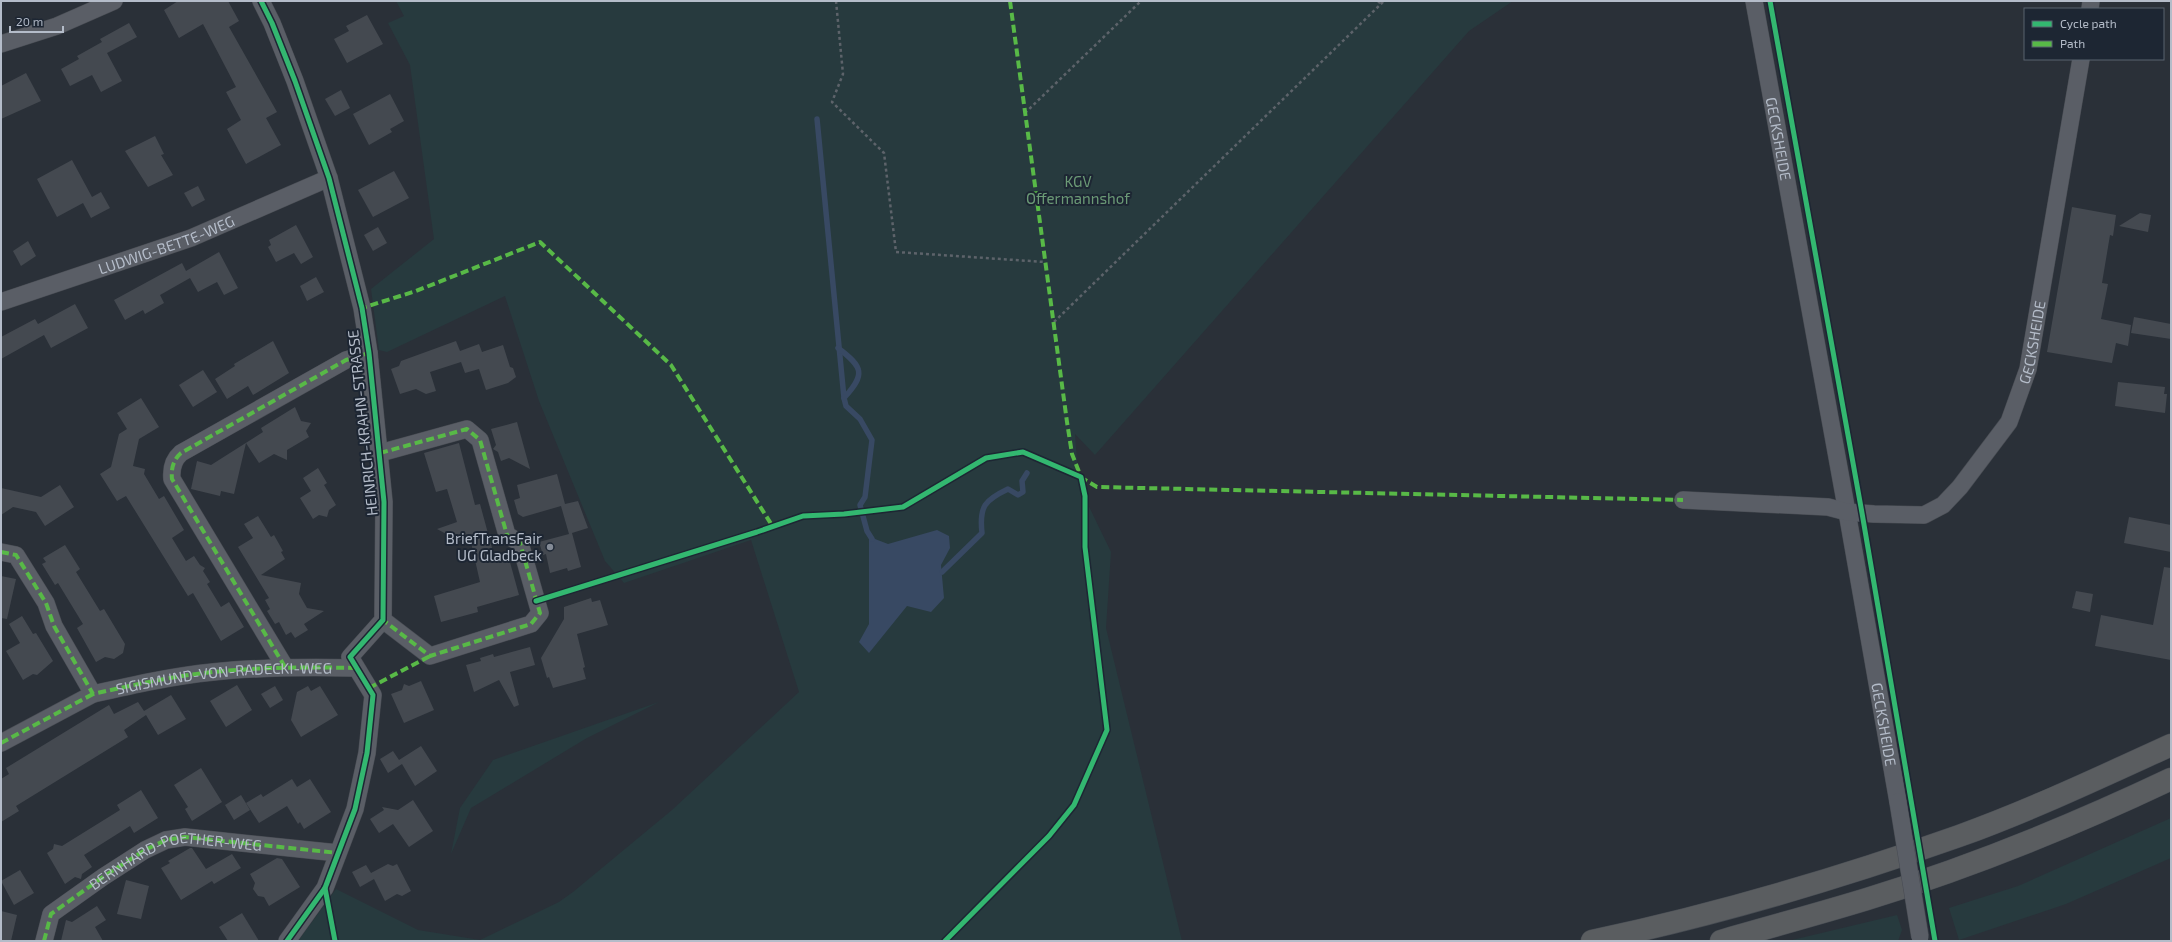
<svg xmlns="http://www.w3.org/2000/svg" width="2172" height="942" font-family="'Exo 2',sans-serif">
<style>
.green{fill:#273a3e}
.water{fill:#384963}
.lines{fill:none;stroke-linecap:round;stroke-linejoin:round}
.stream{stroke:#384963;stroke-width:5.5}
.building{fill:#444950}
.street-casing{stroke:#484c53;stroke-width:18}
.highway-casing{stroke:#474c53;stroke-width:23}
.path{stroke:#5d636a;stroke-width:2.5;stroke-dasharray:3 3;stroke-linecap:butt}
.street{stroke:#5a5e66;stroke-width:17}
.highway{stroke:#5a5d60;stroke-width:22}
.street-bridge-casing{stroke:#484c53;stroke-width:18;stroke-linecap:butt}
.street-bridge{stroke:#5a5e66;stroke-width:17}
.quiet{stroke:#58b947;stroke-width:4;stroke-dasharray:8 4;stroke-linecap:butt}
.cycleway-casing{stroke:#1d2633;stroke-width:8}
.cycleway{stroke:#33b770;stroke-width:5}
.poi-dot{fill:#848b96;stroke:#1d2633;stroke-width:1.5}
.labels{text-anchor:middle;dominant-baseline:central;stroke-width:4;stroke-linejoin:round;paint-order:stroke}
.street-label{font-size:15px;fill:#b4bcc9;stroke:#1d2633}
.park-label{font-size:15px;fill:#6b9a76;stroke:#1d2633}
.poi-label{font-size:15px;fill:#b4bcc9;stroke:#1d2633;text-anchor:end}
</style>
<rect width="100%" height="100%" fill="#2a3038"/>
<g class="green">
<polygon points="396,1 1513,1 1469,31 1095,455 1075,434 1079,486 1111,552 1106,628 1182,941 298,941 336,889 418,930 480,940 559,902 573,892 672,810 799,692 751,540 624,583 605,561 539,401 505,296 387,352 379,350 371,289 434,239 410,65 388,23 404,16"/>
<polygon points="659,702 587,738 471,808 451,854 460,808 493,760"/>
<polygon points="2171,818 2171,858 2066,904 1959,940 1949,908 2018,886"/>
<polygon points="1897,915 1902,930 1898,941 1788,941"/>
</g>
<polygon class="water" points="937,530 949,536 950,548 941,565 944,598 931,612 907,606 869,653 859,642 869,624 869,539 875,539 888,544"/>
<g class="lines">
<g class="stream">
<polyline points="817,119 844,398 846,406 860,419 872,440 865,497 860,505 867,531 872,539"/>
<path d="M838 348C863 367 866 374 844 398"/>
<path d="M942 572 982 533C979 506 985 500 1008 489L1018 495 1023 492 1022 481 1027 473"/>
</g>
</g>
<g class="building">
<polygon points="178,1 228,1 239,21 229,27 277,112 266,118 281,145 246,164 227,129 241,120 226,92 236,87 203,24 179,38 164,10"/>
<polygon points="367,15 383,44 347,63 334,39 349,31 346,26"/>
<polygon points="129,23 137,37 107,53 122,81 101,92 92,75 70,86 61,69 79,59 77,56 102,42 100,39"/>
<polygon points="26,73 41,101 1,119 1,86"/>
<polygon points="341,90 350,108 335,116 325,99"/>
<polygon points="390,94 404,121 390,129 392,132 369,145 353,114"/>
<polygon points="155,136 164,154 161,155 173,175 148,187 125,151"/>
<polygon points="72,160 92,197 101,192 110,208 91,218 83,203 57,217 37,179"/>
<polygon points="394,171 409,198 373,217 358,190"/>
<polygon points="198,186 205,200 192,207 184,193"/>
<polygon points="2072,207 2116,215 2113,236 2110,235 2102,283 2108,284 2101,319 2131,325 2128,346 2116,343 2112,363 2047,352"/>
<polygon points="2140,213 2151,215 2148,232 2119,226"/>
<polygon points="296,225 313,257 301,264 294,253 276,262 268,247 271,245 269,240"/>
<polygon points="378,227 387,243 373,251 364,235"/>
<polygon points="28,241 36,256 21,266 13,251"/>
<polygon points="219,252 238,288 224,295 217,282 198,292 190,278 160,295 164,303 145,314 143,310 125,320 114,300 182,263 186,271"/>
<polygon points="316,277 324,292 307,301 300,286"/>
<polygon points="75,304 88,328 51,348 44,335 1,359 1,337 35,319 38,324"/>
<polygon points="2134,317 2171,324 2171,339 2131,333"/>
<polygon points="273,341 289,373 253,395 248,386 227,399 215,379 235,366 234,364"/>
<polygon points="456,341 460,351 479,344 482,352 503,345 510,367 513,368 516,377 508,383 486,390 479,369 465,373 461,362 430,372 436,391 426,394 416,389 400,394 391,369 399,366 401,361"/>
<polygon points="203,370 217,392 193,407 179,385"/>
<polygon points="2118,382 2165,387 2164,394 2167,394 2165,413 2115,406"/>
<polygon points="141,398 159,427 139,439 133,466 145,469 144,474 159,499 164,496 184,530 172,538 186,561 194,556 200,565 205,568 203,571 210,582 207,584 221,607 229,602 244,627 221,641 193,593 188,596 126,496 117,501 100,474 111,467 119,434 127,429 117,413"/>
<polygon points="295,407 301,421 311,423 306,431 309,437 287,450 287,460 274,454 259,463 246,443 234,494 221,491 220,496 191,489 197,461 211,465 263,432 261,428"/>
<polygon points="517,422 530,469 509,458 501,461 498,452 493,449 496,445 491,429"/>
<polygon points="459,443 475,505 480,504 495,559 508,555 519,595 477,607 478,612 441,622 434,596 480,582 470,538 459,541 437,529 457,522 447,489 436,492 424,453"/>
<polygon points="318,468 327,483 324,485 336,505 329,510 327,517 319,515 313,519 300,498 311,491 303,478"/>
<polygon points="557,474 565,504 578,501 588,528 572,533 581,567 568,571 567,568 550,573 546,554 543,555 539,542 569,534 561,506 523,517 518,514 514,500 520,498 517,485"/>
<polygon points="60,485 74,507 45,526 36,512 13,507 1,515 1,488 41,497"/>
<polygon points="258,516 271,537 274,535 283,551 281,552 285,559 261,575 301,583 299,594 307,608 324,611 304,624 308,630 295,638 291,632 286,635 279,622 275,624 267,611 270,609 265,600 269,598 238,547 253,538 244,524"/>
<polygon points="2129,517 2171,525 2171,552 2124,543"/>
<polygon points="65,545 80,569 76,572 100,611 104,609 125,644 123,653 114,659 105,657 96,662 77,628 83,624 58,583 55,585 42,564 46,562 43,558"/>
<polygon points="2164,567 2171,568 2171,660 2095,646 2101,615 2153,625"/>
<polygon points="1,576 16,579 7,619 1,618"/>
<polygon points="2076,591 2093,594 2090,612 2072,608"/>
<polygon points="591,598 592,602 600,600 608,625 577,634 585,667 583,668 586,679 553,688 549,677 547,678 541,658 564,619 564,607"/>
<polygon points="22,616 33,634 36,633 53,661 37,675 33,674 23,680 6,651 20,643 9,624"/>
<polygon points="530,647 535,665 510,672 519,705 514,707 499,680 474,692 466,665 481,661 480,658 493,654 494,657"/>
<polygon points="421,681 434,710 404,723 391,694 402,690 404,684 409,686"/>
<polygon points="237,685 252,710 226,727 210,701"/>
<polygon points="275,686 283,700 270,708 261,694"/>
<polygon points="308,686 311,691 320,686 338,715 301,737 291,720 297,692"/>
<polygon points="171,695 186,719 158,735 146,715 124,730 128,737 16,806 19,811 1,822 1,779 9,774 6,768 109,705 114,714 138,702 144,711"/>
<polygon points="421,746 437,771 415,786 402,764 388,773 380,759 393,751 399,760"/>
<polygon points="201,768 222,802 192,821 185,809 188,807 174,785"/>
<polygon points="292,779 297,787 310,779 331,812 304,829 300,822 298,824 287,806 259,823 246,803 261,794 263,797"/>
<polygon points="141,790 158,818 134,833 130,826 84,855 92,867 82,874 81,879 75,877 65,884 47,853 53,849 54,844 62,846 120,810 117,805"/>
<polygon points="241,795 250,810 234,820 225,805"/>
<polygon points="413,800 433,831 409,847 393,824 379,833 370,819 384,810 382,807 398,810"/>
<polygon points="190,848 192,848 206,869 232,854 241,868 214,884 212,881 181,900 161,868 170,863 168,861"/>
<polygon points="277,858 282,859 300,887 269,906 264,897 258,896 253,889 255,883 250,874"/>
<polygon points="388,864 393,866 397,864 411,891 402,896 397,894 385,901 374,879 360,887 352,872 366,865 371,873"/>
<polygon points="20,870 34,893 14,905 1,881"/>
<polygon points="126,880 149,886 141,919 117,914"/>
<polygon points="97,906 106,920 95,927 103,941 61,941 66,920 72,922"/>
<polygon points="1,911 17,915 11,941 1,941"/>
<polygon points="242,913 259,941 228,941 219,927"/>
</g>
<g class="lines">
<g class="street-casing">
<g id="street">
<polyline points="261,1 272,23 295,81 329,178 362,308 369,353 384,502 383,620 350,657 373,695 367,753 355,809 325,888 287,941"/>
<path id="s1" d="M1754 1 1847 512 1898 802"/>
<polyline points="2090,9 2091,1"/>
<polyline points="1,44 57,26 114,1"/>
<path id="s2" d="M1 302 191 238 329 178"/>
<polyline points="380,453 467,429 480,440 507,535 520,543 540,613 531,624 430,656 383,620"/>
<path id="s3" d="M1683 500 1828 507 1847 512 1874 514 1924 515 1943 505 1960 487 2009 422 2028 369 2081 59"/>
<path id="s4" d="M1 552 16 555 46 603 54 626 93 694C133 685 173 676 213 672 261 667 308 667 356 668"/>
<path d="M285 667 172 479C171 469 173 460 181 453L346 360 369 353"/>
<polyline points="1,743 93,694"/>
<path id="s5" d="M44 941 51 914 103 877 145 850 166 840 185 837 338 853"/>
</g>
</g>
<g class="highway-casing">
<g id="highway">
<path d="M1592 941C1715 915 1840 878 1959 836 2031 810 2101 777 2171 745"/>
<path d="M1721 941C1769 927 1818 914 1867 899 1971 867 2072 826 2171 779"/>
</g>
</g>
<g class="path">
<polyline points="836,1 843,74 832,102 884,153 896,252 1045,262"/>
<polyline points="1378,1 1381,4"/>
<polyline points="1025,113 1141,1"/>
<polyline points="1054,322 1384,1"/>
</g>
<use href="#street" class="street"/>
<use href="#highway" class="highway"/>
<g class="street-bridge-casing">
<polyline id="street-bridge" points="1898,802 1920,937"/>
</g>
<use href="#street-bridge" class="street-bridge"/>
<g class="quiet">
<polyline points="1010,1 1067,422 1072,454 1081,477"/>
<polyline points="363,311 362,308 416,291 540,242 671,365 773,527"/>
<polyline points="380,453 467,429 480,440 507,535 520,543 540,613 531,624 430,656 383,620"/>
<polyline points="1080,477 1097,487 1683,500"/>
<path d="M1 552 16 555 46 603 54 626 93 694C133 685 173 676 213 672 261 667 308 667 356 668"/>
<path d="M285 667 172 479C171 469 173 460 181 453L346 360 369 353"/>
<polyline points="369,688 430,656"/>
<polyline points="1,743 93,694"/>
<polyline points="44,941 51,914 103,877 145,850 166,840 185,837 338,853"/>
</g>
<g class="cycleway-casing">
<g id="cycleway">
<polyline points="261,1 272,23 295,81 329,178 362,308 369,353 384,502 383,620 350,657 373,695 367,753 355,809 325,888 287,941"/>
<polyline points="1770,1 1862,513 1935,941"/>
<polyline points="536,601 757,532 803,516 844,514 903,507 986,458 1023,452 1081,477 1085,496 1085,547 1107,730 1074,805 1049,836 945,941"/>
<polyline points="325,888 335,941"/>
</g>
</g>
<use href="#cycleway" class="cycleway"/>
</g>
<circle class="poi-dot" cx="550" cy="547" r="4"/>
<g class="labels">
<g class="street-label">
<text stroke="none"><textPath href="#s1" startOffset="140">GECKSHEIDE</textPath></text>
<text stroke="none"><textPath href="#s2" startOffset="175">LUDWIG-BETTE-WEG</textPath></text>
<text stroke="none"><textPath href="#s3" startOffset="453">GECKSHEIDE</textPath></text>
<text transform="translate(362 423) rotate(-96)">HEINRICH-KRAHN-STRASSE</text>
<text stroke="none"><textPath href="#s4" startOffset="307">SIGISMUND-VON-RADECKI-WEG</textPath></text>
<text stroke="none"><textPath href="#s1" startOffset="735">GECKSHEIDE</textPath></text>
<text stroke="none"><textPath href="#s5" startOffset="169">BERNHARD-POETHER-WEG</textPath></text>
</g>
<g class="park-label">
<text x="1078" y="181">KGV<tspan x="1078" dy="17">Offermannshof</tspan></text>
</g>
<g class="poi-label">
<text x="542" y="538">BriefTransFair<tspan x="542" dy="17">UG Gladbeck</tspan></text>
</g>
</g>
<rect width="2172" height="942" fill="none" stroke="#b4bcc9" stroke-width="4"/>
<rect x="2024" y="8" width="140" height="52" fill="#1d2633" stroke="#59626f"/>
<rect x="2032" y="21" width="20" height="6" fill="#33b770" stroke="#59626f"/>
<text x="2060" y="28" font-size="12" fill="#b4bcc9">Cycle path</text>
<rect x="2032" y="41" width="20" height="6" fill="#58b947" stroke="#59626f"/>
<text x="2060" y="48" font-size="12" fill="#b4bcc9">Path</text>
<path d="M10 26v6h53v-6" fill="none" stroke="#b4bcc9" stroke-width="2"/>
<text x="16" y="26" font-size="12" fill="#b4bcc9" stroke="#1d2633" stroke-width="3" paint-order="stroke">20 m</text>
</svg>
